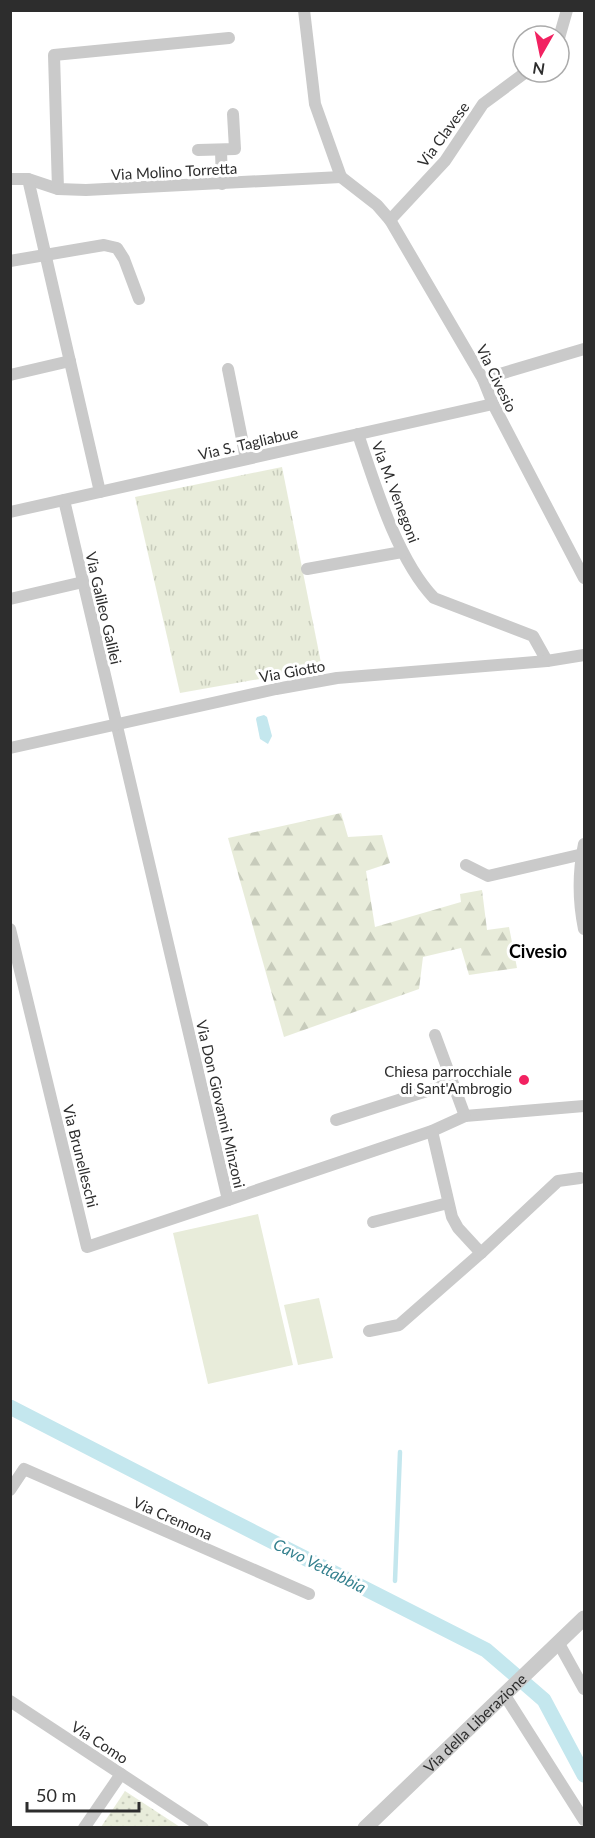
<svg xmlns="http://www.w3.org/2000/svg" width="595" height="1838" font-family="Lato,sans-serif">
<style>
.grass{fill:url(#grass-dots)}
.forest{fill:url(#forest-firs)}
.park{fill:url(#park-tufts)}
.pitch{fill:#e8ecda}
.water{fill:#c4e7ee}
.lines{fill:none;stroke-linecap:round;stroke-linejoin:round}
.stream{stroke:#c4e7ee;stroke-width:4.5}
.canal{stroke:#c4e7ee;stroke-width:15}
.minor{stroke:#cacaca;stroke-width:12}
.tertiary{stroke:#cacaca;stroke-width:15}
.poi-dot{fill:#f22261;stroke:#fff;stroke-width:2}
.labels{text-anchor:middle;dominant-baseline:central;stroke-width:6;stroke-linejoin:round;paint-order:stroke}
.street-label{font-size:15px;fill:#2d2d2d;stroke:#fff}
.poi-label{font-size:15px;fill:#2d2d2d;stroke:#fff;text-anchor:end}
.water-label{font-size:16px;font-style:italic;fill:#34808e;stroke:#fff}
.quarter-label{font-size:18px;font-weight:bold;fill:#000;stroke:#fff}
</style>
<defs>
<pattern id="grass-dots" width="8" height="8" patternUnits="userSpaceOnUse" patternTransform="scale(1.5)"><rect width="8" height="8" fill="#e8ecda"/><path d="M2 2h.1M6 6h.1" fill="none" stroke="#c7cbbb" stroke-width="1.8" stroke-linecap="round"/></pattern>
<pattern id="forest-firs" width="22" height="20" patternUnits="userSpaceOnUse" patternTransform="scale(1.5)"><rect width="22" height="20" fill="#e8ecda"/><path d="M5 1l3.5 6h-7zM16 11l3.5 6h-7z" fill="#c7cbbb"/></pattern>
<pattern id="park-tufts" width="24" height="20" patternUnits="userSpaceOnUse" patternTransform="scale(1.5)"><rect width="24" height="20" fill="#e8ecda"/><path d="M3 7l-1-3M5 7V3M7 7l1-3M15 17l-1-3M17 17v-4M19 17l1-3" fill="none" stroke="#c7cbbb"/></pattern>
</defs>
<rect width="100%" height="100%" fill="#fff"/>
<polygon class="grass" points="125,1791 180,1827 101,1827"/>
<polygon class="forest" points="341,813 348,837 382,835 390,863 366,871 375,927 461,902 460,894 482,890 487,930 509,927 517,968 469,975 461,948 423,957 419,989 284,1037 228,838"/>
<polygon class="park" points="282,467 322,668 180,693 135,497"/>
<g class="pitch">
<polygon points="258,1214 293,1365 208,1384 173,1233"/>
<polygon points="319,1298 333,1358 298,1365 284,1305"/>
</g>
<polygon class="water" points="264,715 267,717 272,736 268,744 260,739 256,719 257,717"/>
<g class="lines">
<polyline class="stream" points="395,1581 400,1452"/>
<polyline class="canal" points="10,1407 218,1514 486,1650 544,1700 584,1775"/>
<g class="minor">
<polyline points="304,10 315,104 341,177"/>
<polyline points="559,38 567,10"/>
<polyline points="198,150 235,149 233,114"/>
<polyline points="221,150 222,184"/>
<polyline points="341,177 377,205 390,220 483,379 493,404 584,578"/>
<polyline points="10,179 28,179 58,189 86,190 341,177"/>
<polyline points="28,179 100,492"/>
<polyline points="58,189 54,55 229,38"/>
<polyline points="390,220 445,161 483,104 526,72"/>
<polyline points="10,261 104,245 117,248 124,259 139,299"/>
<polyline points="228,369 246,459"/>
<polyline points="10,375 70,361"/>
<polyline points="483,379 584,349"/>
<path d="M358 434C375 485 397 559 434 598L533 636 547 661"/>
<polyline points="64,500 228,1200 432,1131 465,1116 584,1106"/>
<polyline points="10,512 493,404"/>
<polyline points="307,569 402,552"/>
<polyline points="10,599 83,582"/>
<polyline points="10,748 276,689 337,678 547,661 584,655"/>
<path d="M584 844C578 873 578 900 584 929"/>
<polyline points="466,865 488,876 583,854"/>
<polyline points="10,929 87,1247 228,1200"/>
<polyline points="435,1035 465,1116"/>
<polyline points="336,1120 452,1083"/>
<polyline points="432,1131 452,1217 458,1228 481,1253"/>
<polyline points="373,1222 448,1203"/>
<polyline points="369,1331 399,1325 481,1253 558,1181 580,1178"/>
<polyline points="10,1490 24,1469 309,1594"/>
<polyline points="558,1642 584,1689"/>
<polyline points="504,1694 584,1820"/>
<polyline points="10,1701 203,1828"/>
<polyline points="84,1828 121,1774"/>
</g>
<path class="tertiary" id="s1" d="M365 1828 584 1618"/>
</g>
<circle class="poi-dot" cx="524" cy="1080" r="6"/>
<g class="labels">
<g class="street-label">
<text transform="translate(443 134) rotate(-54)">Via Clavese</text>
<text transform="translate(174 171) rotate(-3)">Via Molino Torretta</text>
<text transform="translate(497 378) rotate(64)">Via Civesio</text>
<text transform="translate(248 443) rotate(-13)">Via S. Tagliabue</text>
<text transform="translate(396 492) rotate(69)">Via M. Venegoni</text>
<text transform="translate(104 608) rotate(77)">Via Galileo Galilei</text>
<text transform="translate(292 671) rotate(-10)">Via Giotto</text>
<text transform="translate(221 1104) rotate(77)">Via Don Giovanni Minzoni</text>
<text transform="translate(81 1156) rotate(76)">Via Brunelleschi</text>
<text transform="translate(173 1518) rotate(24)">Via Cremona</text>
<text stroke="none"><textPath href="#s1" startOffset="152">Via della Liberazione</textPath></text>
<text transform="translate(100 1742) rotate(33)">Via Como</text>
</g>
<g class="poi-label">
<text x="512" y="1071">Chiesa parrocchiale<tspan x="512" dy="17">di Sant'Ambrogio</tspan></text>
</g>
<g class="water-label">
<text transform="translate(320 1565) rotate(27)">Cavo Vettabbia</text>
</g>
<g class="quarter-label">
<text x="538" y="951">Civesio</text>
</g>
</g>
<rect width="595" height="1838" fill="none" stroke="#2d2d2d" stroke-width="24"/>
<g transform="translate(541 54) rotate(189)"><circle r="28" fill="#ffffff" stroke="#ababab" stroke-width="1.5"/>
<path d="M0-4.5L10 22L0 15L-10 22Z" fill="#f22261"/>
<text y="-9" font-size="16" font-weight="bold" text-anchor="middle" fill="#2d2d2d">N</text>
</g>
<path d="M27 1802v9h112v-9" fill="none" stroke="#2d2d2d" stroke-width="3"/>
<text x="36" y="1802" font-size="18" fill="#2d2d2d" stroke="#ffffff" stroke-width="4.5" paint-order="stroke">50 m</text>
</svg>
